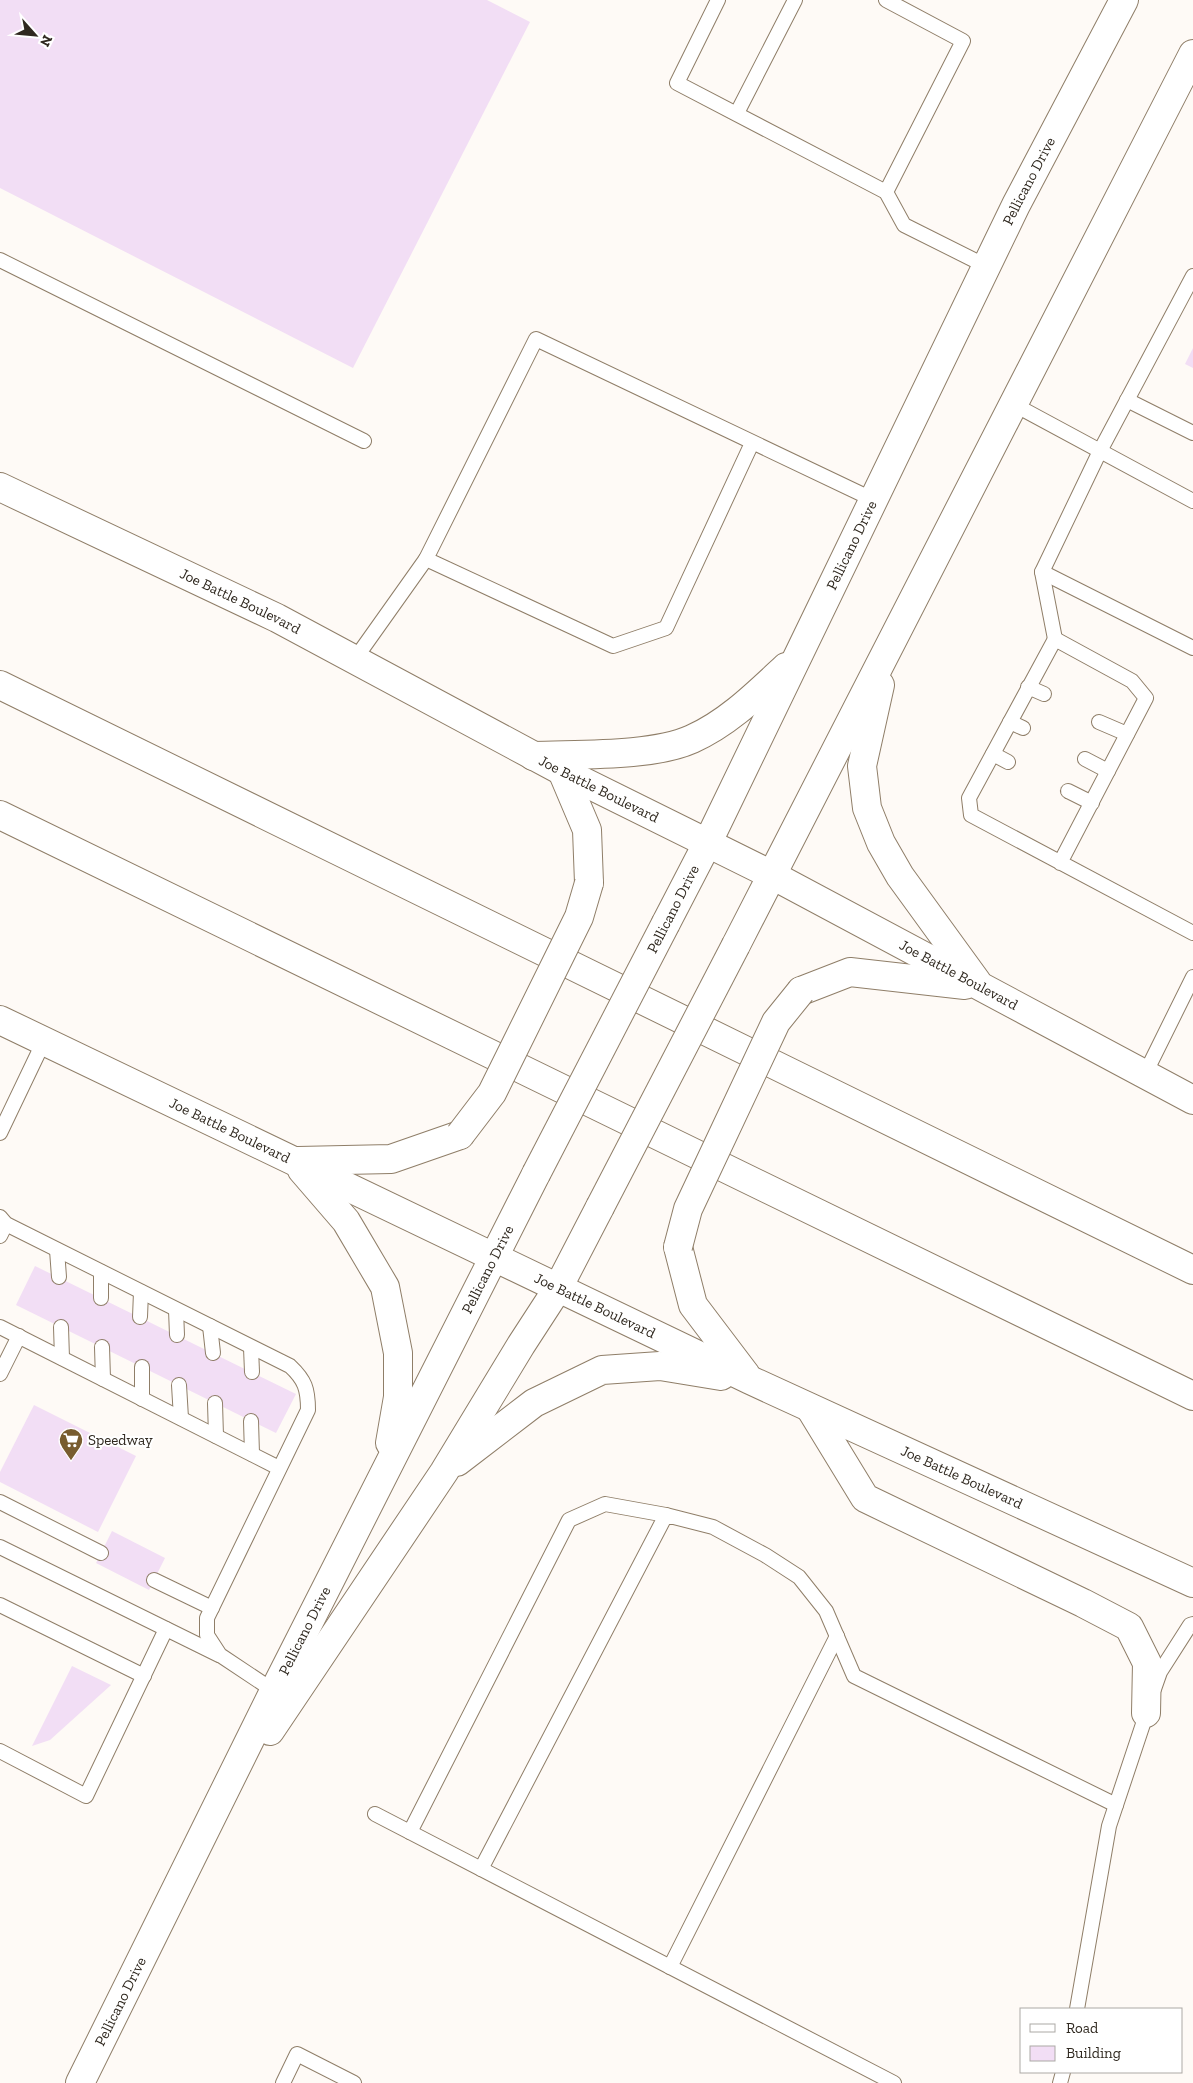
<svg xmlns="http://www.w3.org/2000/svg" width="1193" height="2083" font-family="'Zilla Slab',serif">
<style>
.building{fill:#f2def5}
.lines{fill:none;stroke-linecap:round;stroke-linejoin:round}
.service-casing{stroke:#8f7e68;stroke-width:16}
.secondary-casing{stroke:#8f7e68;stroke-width:30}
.motorway-casing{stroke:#8f7e68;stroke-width:30}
.service{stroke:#fff;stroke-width:14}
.secondary{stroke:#fff;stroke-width:28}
.motorway{stroke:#fff;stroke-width:28}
.secondary-bridge-casing{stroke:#8f7e68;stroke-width:30;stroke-linecap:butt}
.secondary-bridge{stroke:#fff;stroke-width:28}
.labels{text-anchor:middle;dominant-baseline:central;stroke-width:4;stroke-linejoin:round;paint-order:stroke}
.street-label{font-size:15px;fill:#2f281f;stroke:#fff}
.poi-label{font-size:15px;fill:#2f281f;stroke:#fff;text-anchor:start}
</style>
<rect width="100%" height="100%" fill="#fefaf6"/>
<g class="building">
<polygon points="0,0 487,0 530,22 353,368 0,188"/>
<polygon points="1193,348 1193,368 1185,364"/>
<polygon points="35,1266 296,1394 276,1433 16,1305"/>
<polygon points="34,1405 136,1456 98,1532 0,1482 0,1472"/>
<polygon points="112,1531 165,1558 149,1590 96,1563"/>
<polygon points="72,1666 111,1685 50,1740 32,1746"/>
</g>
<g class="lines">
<g class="service-casing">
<g id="service">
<polyline points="718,0 677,83 886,192 904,225 986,266"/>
<polyline points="886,0 963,41 886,192"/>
<polyline points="737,113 795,0"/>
<polyline points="0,260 364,441"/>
<polyline points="1127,400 1193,433"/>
<polyline points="1013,404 1193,501"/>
<polyline points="752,443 666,628 613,646 426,559 536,339 874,500"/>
<polyline points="1042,572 1193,648"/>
<polyline points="1055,639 1042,572 1100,451 1193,276"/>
<polyline points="355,659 426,559"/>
<polyline points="1028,687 1044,694"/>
<polyline points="1010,722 1023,728"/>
<polyline points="1099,722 1127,734"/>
<polyline points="993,754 1008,762"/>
<polyline points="1085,759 1108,771"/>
<polyline points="1068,791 1092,803"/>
<polyline points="1060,863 1146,698 1132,681 1055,639 969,798 971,815 1193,933"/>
<polyline points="1145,1074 1193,977"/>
<polyline points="0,1133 44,1041"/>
<path d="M0 1217 6 1224 290 1366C305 1380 308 1389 308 1410L207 1618V1635L220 1655 274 1691"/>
<polyline points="0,1236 6,1224"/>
<polyline points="57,1250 59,1277"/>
<polyline points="101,1272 101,1298"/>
<polyline points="176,1310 177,1335"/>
<polyline points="140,1317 141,1292"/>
<polyline points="210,1326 213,1353"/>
<polyline points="0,1327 279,1468"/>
<polyline points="61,1327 62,1358"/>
<polyline points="102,1347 103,1379"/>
<polyline points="251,1348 252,1372"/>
<polyline points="142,1367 142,1399"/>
<polyline points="0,1374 19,1336"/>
<polyline points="179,1385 181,1418"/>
<polyline points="215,1403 216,1436"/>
<polyline points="251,1421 252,1454"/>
<polyline points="0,1502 101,1553"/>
<polyline points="0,1547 219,1655"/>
<polyline points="154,1580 212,1608"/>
<polyline points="0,1605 144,1676"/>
<polyline points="1154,1689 1160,1672 1190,1625 1193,1624"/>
<polyline points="0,1751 86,1796 166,1629"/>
<polyline points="375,1814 894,2083"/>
<polyline points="410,1832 569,1520 605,1504 666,1515"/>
<polyline points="481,1869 666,1515 713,1527 765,1555 799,1577 826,1611 854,1676 1116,1805"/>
<polyline points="670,1967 837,1636"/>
<polyline points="1077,2009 1109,1826 1148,1709"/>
<polyline points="283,2083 297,2054 354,2083"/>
<polyline points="1060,2083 1063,2072"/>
</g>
</g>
<g class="secondary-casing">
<g id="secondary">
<path id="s1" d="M0 487 277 618 562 771 772 875 1193 1100"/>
<polyline points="880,685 862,766 867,808 881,843 900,876 977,982"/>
<path d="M533 756C579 754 652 757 692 739 728 723 757 694 786 667"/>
<polyline points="562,771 587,830 589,883"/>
<path id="s2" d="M666 923 708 842 1016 205 1124 0"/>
<polyline points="736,945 1193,54"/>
<polyline points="801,991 850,972 965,985"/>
<path id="s3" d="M0 1020 750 1380 1193 1583"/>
<polyline points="298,1161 391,1159 460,1135"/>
<polyline points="302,1170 346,1221 385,1287 398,1353 398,1397 390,1443"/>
<polyline points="678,1247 693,1305 746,1375"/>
<polyline points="810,1408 865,1498 1083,1603 1129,1627 1147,1663 1146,1713"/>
<polyline points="457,1462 534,1403 602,1370 660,1366 721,1376"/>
<polyline points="270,1731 444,1472 521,1345 558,1288 600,1207"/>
<path id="s4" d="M80 2083 274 1691 536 1174"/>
</g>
</g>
<g class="motorway-casing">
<g id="motorway">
<polyline points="0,685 1193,1270"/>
<polyline points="0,815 1193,1396"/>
</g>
</g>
<use href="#service" class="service"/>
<use href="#secondary" class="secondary"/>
<use href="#motorway" class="motorway"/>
<g class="secondary-bridge-casing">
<g id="secondary-bridge">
<polyline points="460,1135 492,1093 579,917 589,883"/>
<polyline points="536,1174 666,923"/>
<polyline points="600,1207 736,945"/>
<polyline points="678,1247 688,1209 776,1022 801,991"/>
</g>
</g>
<use href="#secondary-bridge" class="secondary-bridge"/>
</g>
<defs>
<g id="supermarket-pin" transform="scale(1.25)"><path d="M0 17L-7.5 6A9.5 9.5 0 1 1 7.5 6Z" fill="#785c2f" stroke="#fff"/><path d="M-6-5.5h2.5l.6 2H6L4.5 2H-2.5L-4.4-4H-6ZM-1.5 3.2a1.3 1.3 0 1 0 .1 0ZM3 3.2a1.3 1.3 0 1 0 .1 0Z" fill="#fff"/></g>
</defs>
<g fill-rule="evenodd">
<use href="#supermarket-pin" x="71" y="1440"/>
</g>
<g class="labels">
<g class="street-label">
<text stroke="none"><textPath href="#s2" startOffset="826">Pellicano Drive</textPath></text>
<text stroke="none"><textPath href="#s2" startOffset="421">Pellicano Drive</textPath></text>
<text stroke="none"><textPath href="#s1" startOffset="266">Joe Battle Boulevard</textPath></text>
<text stroke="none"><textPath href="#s1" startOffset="671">Joe Battle Boulevard</textPath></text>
<text transform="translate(673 909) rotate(-63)">Pellicano Drive</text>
<text stroke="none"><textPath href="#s1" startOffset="1076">Joe Battle Boulevard</textPath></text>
<text stroke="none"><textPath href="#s3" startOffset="255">Joe Battle Boulevard</textPath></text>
<text stroke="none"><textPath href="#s4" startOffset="910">Pellicano Drive</textPath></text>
<text stroke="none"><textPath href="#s3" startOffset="660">Joe Battle Boulevard</textPath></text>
<text stroke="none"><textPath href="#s3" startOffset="1065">Joe Battle Boulevard</textPath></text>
<text stroke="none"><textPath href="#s4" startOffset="505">Pellicano Drive</textPath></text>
<text stroke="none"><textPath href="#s4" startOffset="91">Pellicano Drive</textPath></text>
</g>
<g class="poi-label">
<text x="88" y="1440">Speedway</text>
</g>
</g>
<rect x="1020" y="2008" width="162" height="65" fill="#ffffff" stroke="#aca9a5"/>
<rect x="1030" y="2024" width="25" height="8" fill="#ffffff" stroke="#aca9a5"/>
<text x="1066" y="2033" font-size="15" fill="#2f281f">Road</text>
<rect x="1030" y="2046" width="25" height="15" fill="#f2def5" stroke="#aca9a5"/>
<text x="1066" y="2058" font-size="15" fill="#2f281f">Building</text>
<g transform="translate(35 35) rotate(117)" stroke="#ffffff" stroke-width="4" paint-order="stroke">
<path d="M0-4L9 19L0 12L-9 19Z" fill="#2f281f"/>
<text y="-8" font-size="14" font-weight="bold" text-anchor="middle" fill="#2f281f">N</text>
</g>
</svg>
